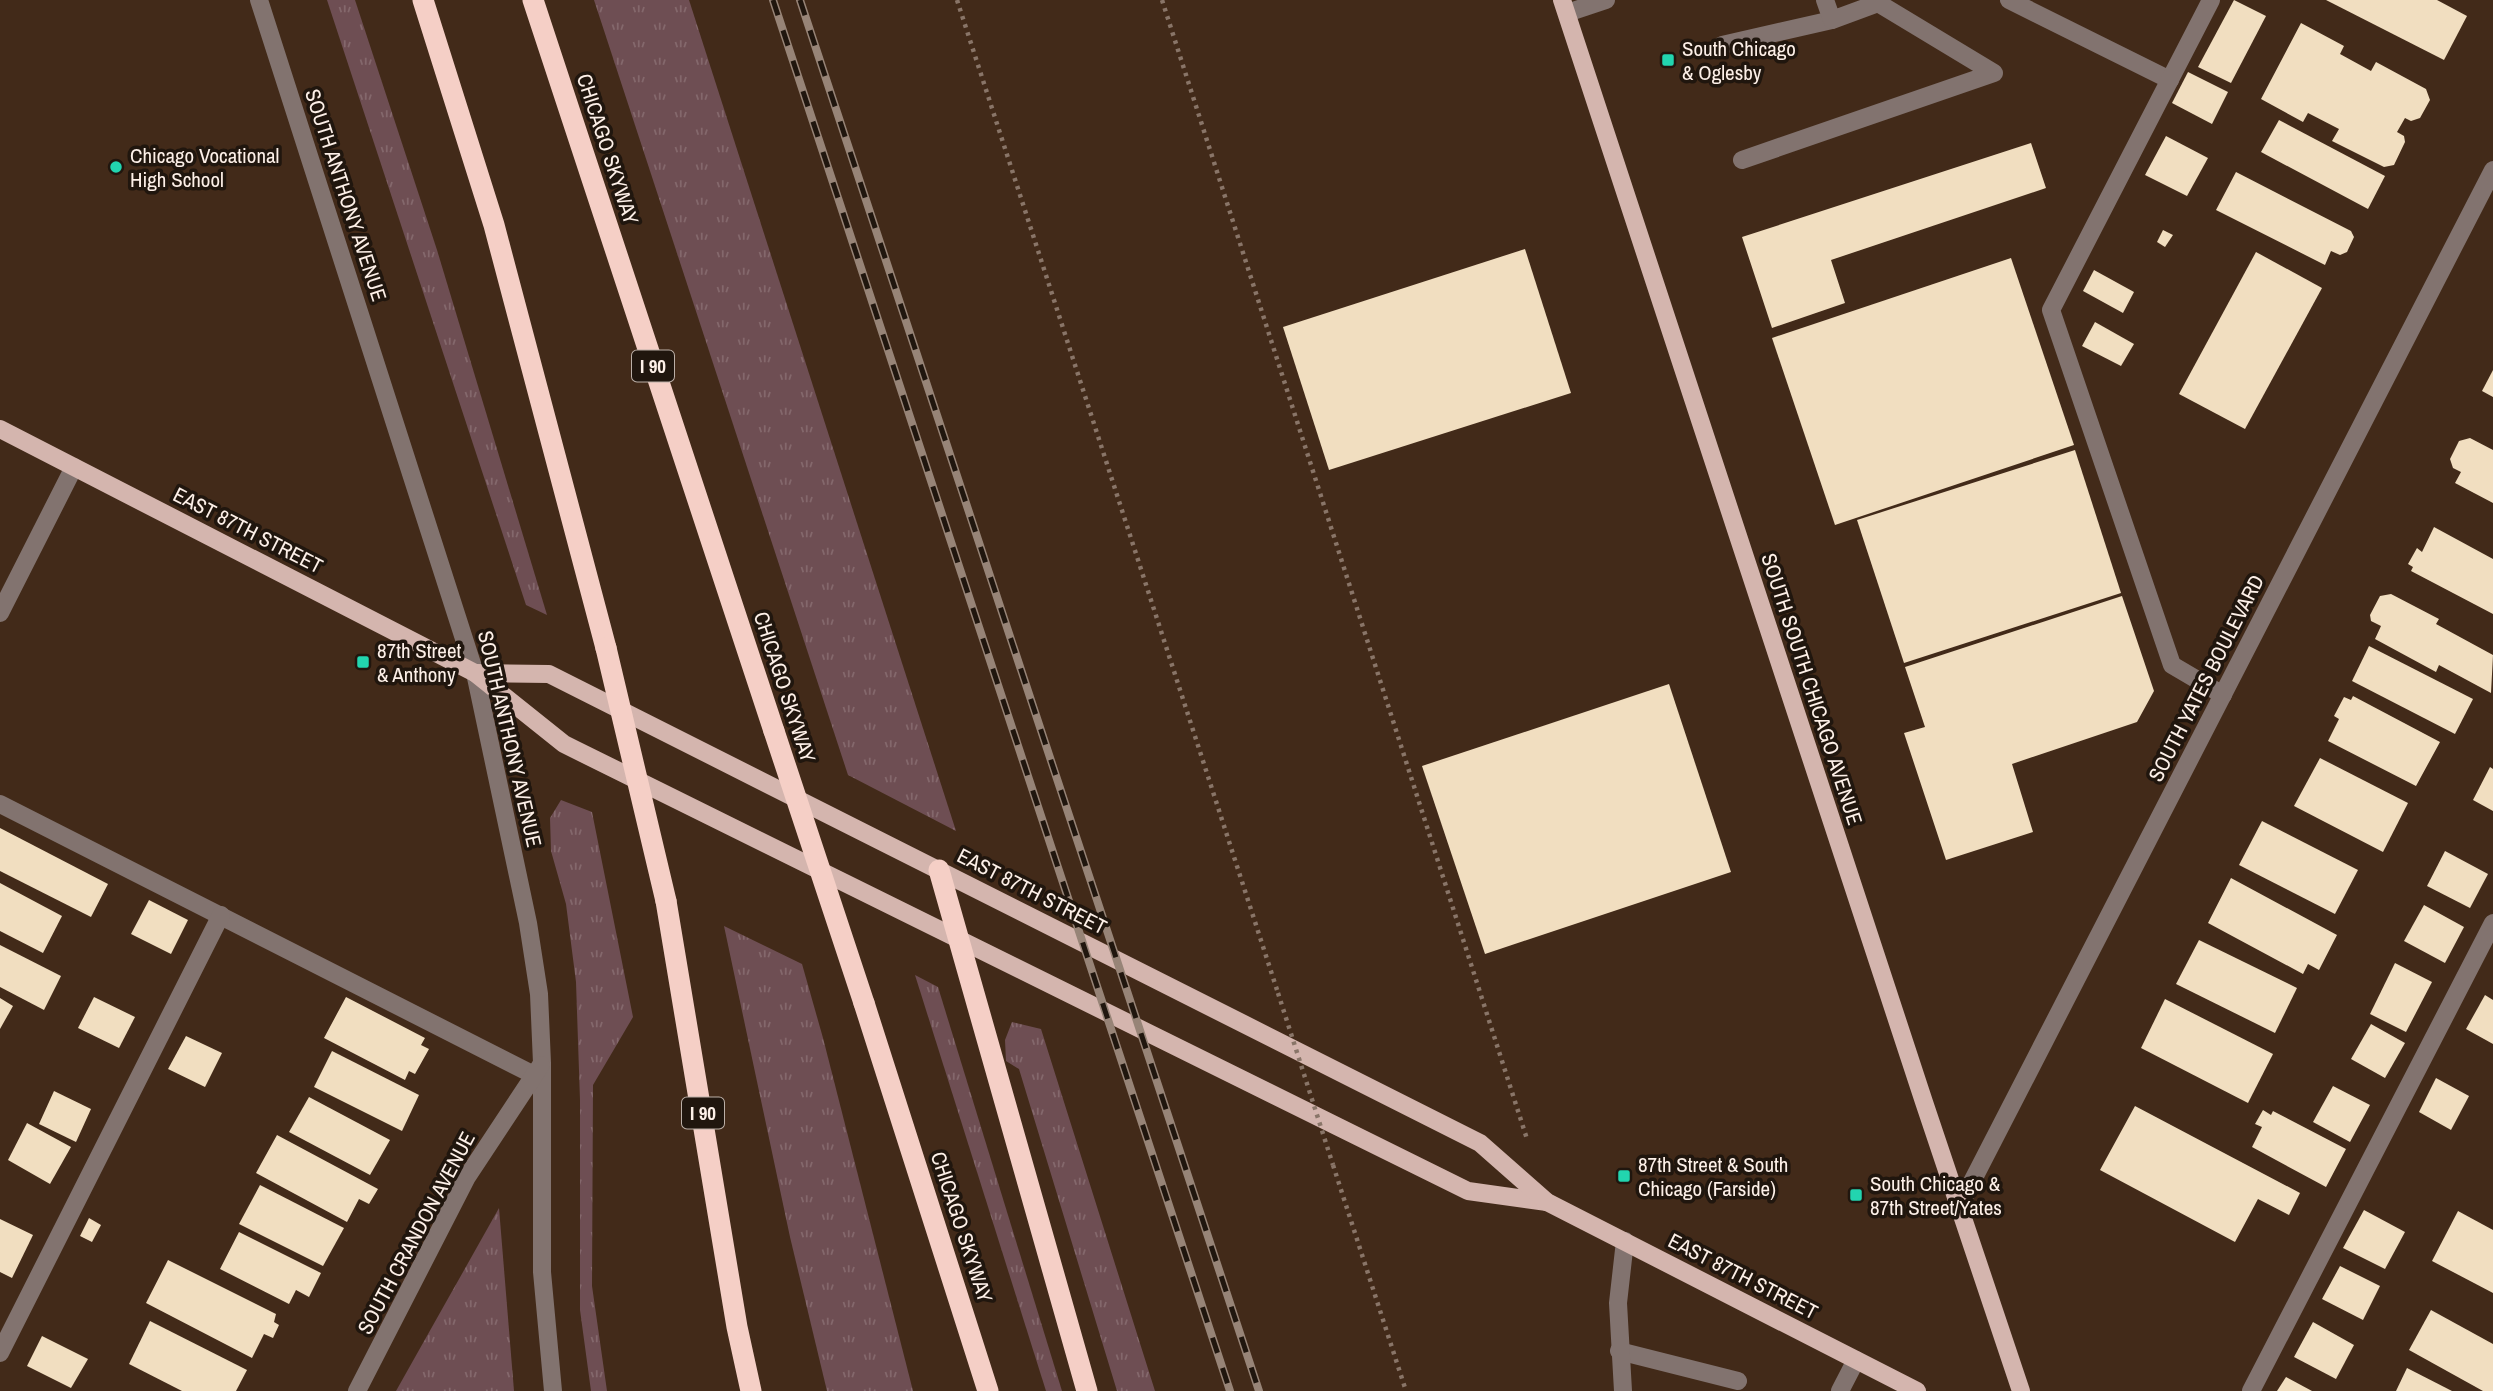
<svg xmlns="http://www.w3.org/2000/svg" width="2493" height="1391" font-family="'Archivo Narrow',sans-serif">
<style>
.grass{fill:url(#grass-tufts)}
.building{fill:#f1dec0}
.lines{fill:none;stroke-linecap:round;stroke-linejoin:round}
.path{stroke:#897568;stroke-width:4.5;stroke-dasharray:3.5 5;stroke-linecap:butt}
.minor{stroke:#82736f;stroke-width:18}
.major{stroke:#d4b5ae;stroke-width:18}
.highway{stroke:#f5cfc6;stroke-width:21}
.rail-casing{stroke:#978477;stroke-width:8}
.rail{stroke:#20160e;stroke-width:5;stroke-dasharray:16;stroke-linecap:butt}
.path-bridge{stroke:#897568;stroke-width:4.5;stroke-dasharray:3.5 5;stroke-linecap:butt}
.highway-bridge{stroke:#f5cfc6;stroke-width:21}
.poi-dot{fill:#22d5af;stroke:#20160e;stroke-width:2.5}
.labels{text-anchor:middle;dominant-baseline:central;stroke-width:7;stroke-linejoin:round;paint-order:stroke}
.shield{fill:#20160e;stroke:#bbafa7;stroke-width:2}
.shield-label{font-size:19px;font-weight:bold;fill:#fdf0e8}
.poi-label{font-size:21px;fill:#fdf0e8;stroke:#20160e;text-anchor:start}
.street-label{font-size:21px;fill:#fdf0e8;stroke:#20160e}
</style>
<defs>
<pattern id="grass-tufts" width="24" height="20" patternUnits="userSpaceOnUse" patternTransform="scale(1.75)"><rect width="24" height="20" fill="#6e4e53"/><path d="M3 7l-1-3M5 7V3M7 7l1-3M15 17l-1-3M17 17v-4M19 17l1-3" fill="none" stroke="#84686c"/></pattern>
</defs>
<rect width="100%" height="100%" fill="#422a19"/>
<g class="grass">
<polygon points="327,0 355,0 437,250 547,615 526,605"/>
<polygon points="594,0 689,0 956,831 848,775"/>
<polygon points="561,800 592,812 633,1017 593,1085 592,1286 607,1391 591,1391 580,1310 580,1100 576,982 566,904 551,851 550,818"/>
<polygon points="724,926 802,964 823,1038 913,1391 827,1391 790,1237"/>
<polygon points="915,975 938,987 1062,1391 1046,1391"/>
<polygon points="1012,1022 1041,1029 1155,1391 1117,1391 1019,1069 1006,1061 1005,1040"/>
<polygon points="499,1208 514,1391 396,1391"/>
</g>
<g class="building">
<polygon points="2234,0 2266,16 2231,83 2198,67"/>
<polygon points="2326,0 2437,0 2467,16 2444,60"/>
<polygon points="2301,23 2344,46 2340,54 2371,71 2376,62 2426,89 2430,100 2420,118 2411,121 2405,118 2397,132 2404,136 2405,142 2394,165 2384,167 2332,141 2339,129 2308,113 2303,122 2261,99"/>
<polygon points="2188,72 2228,92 2212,124 2172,103"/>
<polygon points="2279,120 2385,176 2368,209 2261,152"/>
<polygon points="2166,136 2208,158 2187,196 2145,175"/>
<polygon points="2031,143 2046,188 1831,260 1845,303 1772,328 1742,237"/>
<polygon points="2236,172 2351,231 2354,237 2347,252 2340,255 2331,251 2325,265 2216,210"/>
<polygon points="2163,230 2173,235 2165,247 2157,242"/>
<polygon points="1525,249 1571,393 1329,470 1283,327"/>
<polygon points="2256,252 2322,288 2245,429 2179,394"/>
<polygon points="2011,258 2074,445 1835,525 1772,338"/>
<polygon points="2094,270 2134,292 2123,313 2083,291"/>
<polygon points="2095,322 2134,344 2121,366 2082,346"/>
<polygon points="2493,370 2493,397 2482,391"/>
<polygon points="2470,438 2493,450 2493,503 2455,483 2461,472 2453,468 2450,459 2459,441"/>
<polygon points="2075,450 2121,593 1904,663 1857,520"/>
<polygon points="2434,527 2493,559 2493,614 2411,571 2413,567 2408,564 2417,548 2422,552"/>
<polygon points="2391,594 2439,619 2436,624 2493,655 2491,693 2439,665 2436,672 2375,639 2381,626 2371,621 2370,615 2380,596"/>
<polygon points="2122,596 2154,691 2137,722 2012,764 2033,832 1946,860 1904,733 1925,727 1905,667"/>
<polygon points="2369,646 2473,699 2455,734 2352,681"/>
<polygon points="1669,684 1731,872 1485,954 1422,766"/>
<polygon points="2353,696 2440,742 2416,786 2328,741 2339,719 2334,716 2344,697 2351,700"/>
<polygon points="2320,758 2408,803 2383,852 2294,806"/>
<polygon points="2490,767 2493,769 2493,811 2473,800"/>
<polygon points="2262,821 2358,870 2335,914 2239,865"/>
<polygon points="0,828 108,884 91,917 0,871"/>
<polygon points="2445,851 2488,874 2470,908 2427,886"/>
<polygon points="2231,878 2337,935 2319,970 2308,964 2303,974 2208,923"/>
<polygon points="0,883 62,916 43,953 0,931"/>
<polygon points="149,900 188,920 171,954 131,934"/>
<polygon points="2424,905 2464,927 2445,963 2404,941"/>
<polygon points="2199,940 2297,988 2275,1033 2176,984"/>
<polygon points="0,945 61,976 44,1010 0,987"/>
<polygon points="2395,963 2432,982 2406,1032 2370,1014"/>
<polygon points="2485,995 2493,1000 2493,1044 2466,1029"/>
<polygon points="94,997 135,1017 119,1048 78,1028"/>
<polygon points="346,997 425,1038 421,1045 429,1049 415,1074 409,1071 405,1080 324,1038"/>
<polygon points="0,998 13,1006 0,1029"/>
<polygon points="2165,999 2273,1054 2248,1103 2141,1048"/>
<polygon points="2371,1024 2405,1043 2385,1078 2351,1059"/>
<polygon points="186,1036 222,1053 205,1087 168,1069"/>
<polygon points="332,1051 419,1095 402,1131 314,1087"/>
<polygon points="2436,1078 2469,1096 2451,1130 2419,1112"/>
<polygon points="2333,1086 2370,1105 2350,1142 2313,1122"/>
<polygon points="54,1091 91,1109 76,1142 39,1124"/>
<polygon points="309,1097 390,1140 370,1175 289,1132"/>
<polygon points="2135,1106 2300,1193 2289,1215 2258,1199 2235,1242 2100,1170"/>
<polygon points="2263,1110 2271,1115 2273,1111 2346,1149 2326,1187 2252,1147 2262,1127 2255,1124"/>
<polygon points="27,1123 71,1147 50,1184 8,1160"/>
<polygon points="277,1135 378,1189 369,1204 359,1199 347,1222 256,1173"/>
<polygon points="260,1185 344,1228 323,1266 239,1224"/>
<polygon points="2364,1210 2405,1232 2385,1269 2343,1248"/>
<polygon points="2458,1211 2493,1230 2493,1293 2432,1261"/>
<polygon points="89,1218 101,1225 92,1242 80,1236"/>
<polygon points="0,1219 33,1235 12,1278 0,1272"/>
<polygon points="239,1232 321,1273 309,1297 296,1290 289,1304 220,1269"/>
<polygon points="168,1260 276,1314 274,1322 279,1325 273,1338 264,1334 252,1358 146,1303"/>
<polygon points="2340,1266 2380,1286 2363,1320 2322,1299"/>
<polygon points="2431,1310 2493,1344 2493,1391 2483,1391 2409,1350"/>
<polygon points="150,1321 247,1370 236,1391 182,1391 129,1364"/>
<polygon points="2313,1322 2354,1345 2336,1379 2294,1357"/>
<polygon points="42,1336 88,1359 71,1388 27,1366"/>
<polygon points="2407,1368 2452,1391 2396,1391"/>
<polygon points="2286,1377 2312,1391 2277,1391"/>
</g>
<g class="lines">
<g class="path">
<polyline points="957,0 1278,993"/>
<polyline points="1162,0 1527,1139"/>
<polyline points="1333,1165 1406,1391"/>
</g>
<g class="minor">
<polyline points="259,0 475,673 528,923 539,994 542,1063 542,1272 553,1391"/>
<polyline points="2009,0 2170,80"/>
<polyline points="2211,0 2051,310 2172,665 2223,695"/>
<polyline points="1567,13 1606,0"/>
<polyline points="1722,45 1832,20"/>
<polyline points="1742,160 1994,73 1878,3 1832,20 1825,0"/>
<polyline points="0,613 74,467"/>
<polyline points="0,804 534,1075"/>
<polyline points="1959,1207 2493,170"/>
<polyline points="1619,1351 1738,1381"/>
<polyline points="0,1353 221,915"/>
<polyline points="357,1391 467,1177 541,1065"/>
<polyline points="1623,1391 1618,1303 1625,1241"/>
<polyline points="1840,1391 1856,1360"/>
<polyline points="2251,1391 2493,923"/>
</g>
<g class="major">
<polyline points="1562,0 1924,1102 2021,1391"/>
<polyline points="0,429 475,673 564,744 574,749 1468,1191 1547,1202"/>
<polyline points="475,673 549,674 1480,1143 1547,1202 1917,1391"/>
</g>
<g class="highway">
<polyline points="423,0 494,225 606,648"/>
<polyline points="533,0 774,731"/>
<polyline points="939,870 1087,1391"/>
<polyline points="666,901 737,1327 751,1391"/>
<polyline points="864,1003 988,1391"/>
</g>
<g class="rail-casing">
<g id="rail">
<polyline points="773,0 1230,1391"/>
<polyline points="800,0 1259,1391"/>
</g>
</g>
<use href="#rail" class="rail"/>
<polyline class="path-bridge" points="1278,993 1333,1165"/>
<g class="highway-bridge">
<polyline points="606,648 666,901"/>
<polyline points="774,731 864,1003"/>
</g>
</g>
<g class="poi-dot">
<rect x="1661" y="53" width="14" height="14" rx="3.5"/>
<circle cx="116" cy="167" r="7"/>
<rect x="356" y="655" width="14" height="14" rx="3.5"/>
<rect x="1617" y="1169" width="14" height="14" rx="3.5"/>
<rect x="1849" y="1188" width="14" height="14" rx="3.5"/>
</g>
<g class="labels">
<g class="shield">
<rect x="632" y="350.5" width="42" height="31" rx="5"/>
<rect x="682" y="1097.5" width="42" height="31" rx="5"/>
</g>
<g class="shield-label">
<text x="653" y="366">I 90</text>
<text x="703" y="1113">I 90</text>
</g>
<g class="poi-label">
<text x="1682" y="48">South Chicago<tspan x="1682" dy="24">&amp; Oglesby</tspan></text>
<text x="130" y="155">Chicago Vocational<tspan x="130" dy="24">High School</tspan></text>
<text x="377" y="650">87th Street<tspan x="377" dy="24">&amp; Anthony</tspan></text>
<text x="1638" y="1164">87th Street &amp; South<tspan x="1638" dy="24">Chicago (Farside)</tspan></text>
<text x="1870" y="1183">South Chicago &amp;<tspan x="1870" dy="24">87th Street/Yates</tspan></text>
</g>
<g class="street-label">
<text transform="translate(608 149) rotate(72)">CHICAGO SKYWAY</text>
<text transform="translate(346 195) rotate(72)">SOUTH ANTHONY AVENUE</text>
<text transform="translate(248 530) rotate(27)">EAST 87TH STREET</text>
<text transform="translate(2206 678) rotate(-63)">SOUTH YATES BOULEVARD</text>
<text transform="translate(785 687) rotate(72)">CHICAGO SKYWAY</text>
<text transform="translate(1812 689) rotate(72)">SOUTH SOUTH CHICAGO AVENUE</text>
<text transform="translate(510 739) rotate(77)">SOUTH ANTHONY AVENUE</text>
<text transform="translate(1032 891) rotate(27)">EAST 87TH STREET</text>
<text transform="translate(962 1227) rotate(72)">CHICAGO SKYWAY</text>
<text transform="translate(416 1233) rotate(-62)">SOUTH CRANDON AVENUE</text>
<text transform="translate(1743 1276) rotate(27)">EAST 87TH STREET</text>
</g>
</g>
</svg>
